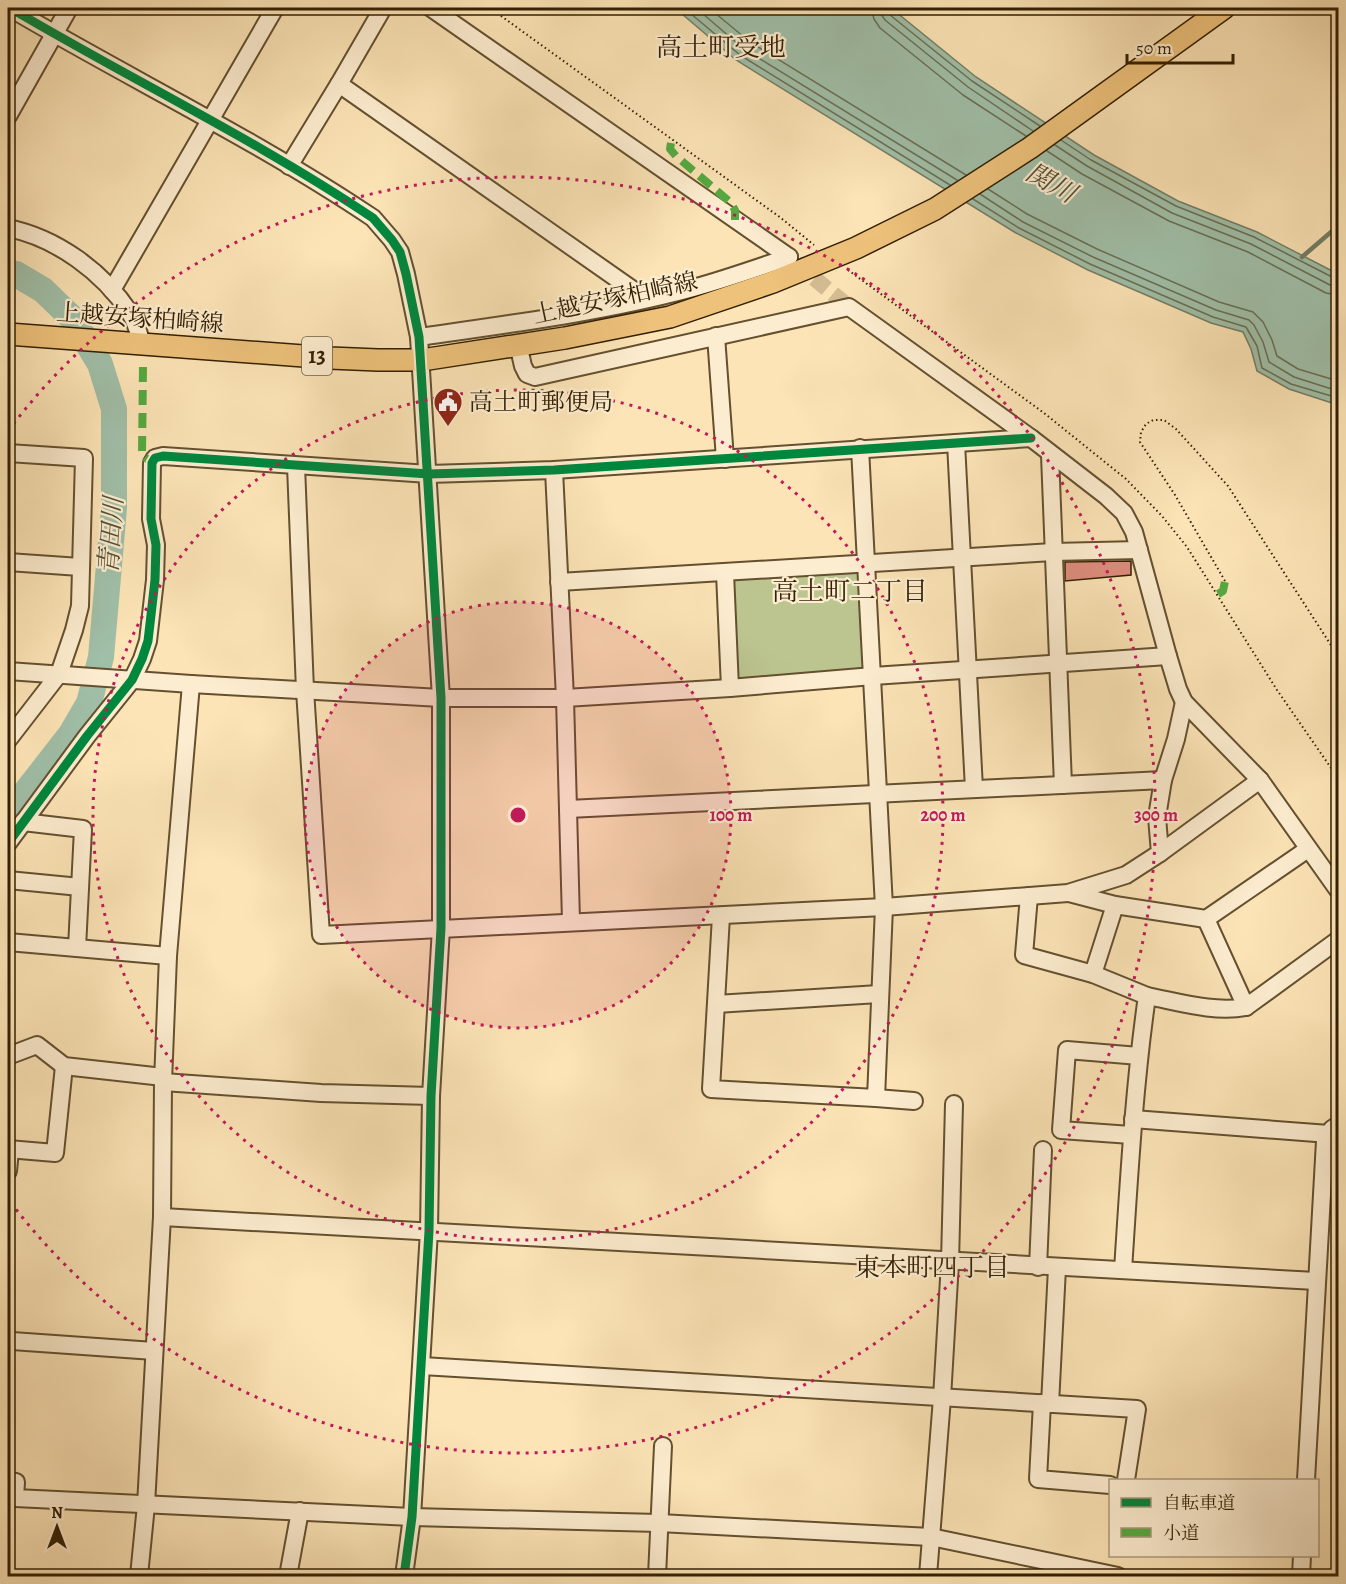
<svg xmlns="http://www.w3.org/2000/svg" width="1346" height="1584" font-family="Alegreya,'Noto Serif JP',serif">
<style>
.green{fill:#bcc590;stroke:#777249;stroke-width:1.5}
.water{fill:#a0bfa8;stroke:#747f66;stroke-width:1.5}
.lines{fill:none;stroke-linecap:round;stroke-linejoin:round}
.shore{stroke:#696f55;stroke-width:1.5}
.stream{stroke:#747f66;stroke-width:4.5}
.river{stroke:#a0bfa8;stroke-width:26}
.building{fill:#dd8d7d;stroke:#321f02;stroke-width:1.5}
.minor-tunnel{stroke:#d4bd92;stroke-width:16;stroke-dasharray:16 8;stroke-linecap:butt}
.minor-casing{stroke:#64502f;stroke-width:20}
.major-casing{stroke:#321f02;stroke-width:24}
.path{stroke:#321f02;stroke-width:2;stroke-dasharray:1.5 3;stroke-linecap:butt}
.minor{stroke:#fdedd0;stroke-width:16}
.major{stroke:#eec27b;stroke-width:21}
.quiet{stroke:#54aa40;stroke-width:8;stroke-dasharray:15 8;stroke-linecap:butt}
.cycleway-casing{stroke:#fdedd0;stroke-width:13}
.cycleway{stroke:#00873e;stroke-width:9}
.ring{fill:none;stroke:#c2185b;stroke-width:3;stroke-dasharray:3 6}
.labels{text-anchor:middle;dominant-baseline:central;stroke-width:4.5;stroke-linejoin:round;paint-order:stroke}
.shield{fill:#fdedd0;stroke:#6f5d40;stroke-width:1.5}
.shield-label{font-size:22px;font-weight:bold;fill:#321f02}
.street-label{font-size:24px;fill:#321f02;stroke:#fdedd0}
.poi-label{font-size:24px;fill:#321f02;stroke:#fdedd0;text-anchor:start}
.neighbourhood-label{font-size:26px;fill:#321f02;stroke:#fdedd0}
.water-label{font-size:26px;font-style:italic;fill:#534f34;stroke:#fdedd0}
.centre{fill:#c2185b;stroke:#fdedd0;stroke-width:3}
.ring-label{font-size:18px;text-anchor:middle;font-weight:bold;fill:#c2185b;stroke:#fdedd0;stroke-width:4.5;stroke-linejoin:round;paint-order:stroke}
</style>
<rect width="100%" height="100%" fill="#fce4b6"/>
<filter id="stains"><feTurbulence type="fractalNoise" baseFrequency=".00333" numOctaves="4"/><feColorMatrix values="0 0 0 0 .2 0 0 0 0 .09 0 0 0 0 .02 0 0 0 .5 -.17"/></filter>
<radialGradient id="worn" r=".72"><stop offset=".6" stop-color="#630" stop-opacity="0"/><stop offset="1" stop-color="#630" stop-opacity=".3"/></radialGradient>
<polygon class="green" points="861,572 867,675 736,681 732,579"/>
<polygon class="water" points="675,8 891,8 976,77 1094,155 1178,201 1257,232 1338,274 1338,405 1289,389 1257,371 1251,349 1243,332 1211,323 1181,310 1088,270 1016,233 736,60"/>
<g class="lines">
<g class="shore">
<polyline points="684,8 740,55 950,185"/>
<polyline points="696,8 744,49 957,180"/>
<polyline points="709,8 750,42 966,175"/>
<polyline points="871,8 874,19 880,28 963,95 1026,136"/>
<polyline points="880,8 881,14 885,20 968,87 1033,131"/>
<polyline points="888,8 890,15 972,81 1040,126"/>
<polyline points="1061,140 1091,160 1176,206 1254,237 1334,278 1338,279"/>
<polyline points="1055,145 1087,166 1172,213 1251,244 1330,285 1338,286"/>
<polyline points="1047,151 1082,174 1169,221 1248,252 1326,293 1338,295"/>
<polyline points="988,189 1027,214 1097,249 1219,302 1253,312 1263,322 1272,340 1277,356 1298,369 1338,381"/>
<polyline points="980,194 1023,222 1093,257 1216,310 1249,320 1254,325 1263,342 1269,362 1294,377 1338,391"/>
<polyline points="973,199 1019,228 1090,264 1213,317 1246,327 1257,346 1262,368 1291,384 1338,398"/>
</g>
<polyline class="stream" points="1302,257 1338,226"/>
<polyline class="river" points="8,273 16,274 43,290 73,319 100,364 114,409 114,508 101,657 89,703 71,734 8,815"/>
</g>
<polygon class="building" points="1131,561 1131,575 1065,581 1065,562"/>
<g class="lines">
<polyline class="minor-tunnel" points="796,263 849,307"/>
<g class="minor-casing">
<g id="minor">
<path d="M10 8C130 79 257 140 373 218L392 240 400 252 406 274 419 337 441 698V928L431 1096 429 1231 412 1517 404 1576"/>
<polyline points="383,8 339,84 646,299"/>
<polyline points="431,8 789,257"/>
<polyline points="8,116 69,8"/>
<polyline points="289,166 339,84"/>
<path d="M8 228C57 238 103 272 130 313 136 322 139 334 142 344"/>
<polyline points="112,290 275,8"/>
<polyline points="716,336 725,459"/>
<path d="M419 337C510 324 604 312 693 288 726 279 757 268 789 257"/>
<polyline points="518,344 523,366 527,374 535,377 849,307 1031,438 1106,496 1124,513 1134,532 1168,656 1178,689 1184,702 1260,780 1338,890"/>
<polyline points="956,443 974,789"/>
<polyline points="8,453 84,458 80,606 74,630 59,674 8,740"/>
<polyline points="1050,455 1063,785"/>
<polyline points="296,466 305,690 321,935 884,907 1068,893 1126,875 1160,853 1157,817 1163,780 1176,739 1184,702"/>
<polyline points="554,470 565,698 571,921"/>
<polyline points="8,562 80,567"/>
<polyline points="725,573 730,688"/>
<polyline points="559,582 1053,552 1139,550"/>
<polyline points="8,671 191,684 441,698 565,698 730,688 873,676 1168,656"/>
<polyline points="568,809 1163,780"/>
<polyline points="23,822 83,829 77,948"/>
<polyline points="8,843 87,736 132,680 142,659 148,641 155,580 156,545 151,519 152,463 155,458 163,456 429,474 554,470 1031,438"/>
<polyline points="1160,853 1260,780"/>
<polyline points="8,880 80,887"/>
<polyline points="1069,893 1115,905 1206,919 1308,849"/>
<path d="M1029 896 1024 955 1093 974 1147 996C1134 1087 1129 1179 1123 1270"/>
<polyline points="721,916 711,1089 876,1098 884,907 860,448"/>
<polyline points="1206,919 1246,1007 1338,940"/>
<polyline points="8,942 168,956"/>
<polyline points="1093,974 1115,905"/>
<path d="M1147 996C1179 1002 1214 1013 1246 1007"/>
<polyline points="716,1004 879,994"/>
<polyline points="8,1056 37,1045 64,1066 163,1077"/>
<polyline points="163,1082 321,1093 431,1096"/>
<polyline points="876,1098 914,1101"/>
<polyline points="1133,1119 1329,1134"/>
<polyline points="1131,1135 1061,1130 1067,1050 1139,1056"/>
<polyline points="8,1149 55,1153 64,1066"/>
<polyline points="8,1171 10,1150"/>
<path d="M162 1217C547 1237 931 1260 1316 1281"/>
<polyline points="1038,1267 1043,1150"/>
<polyline points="12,1341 154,1351"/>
<polyline points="422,1366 1137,1409 1126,1480"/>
<polyline points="1042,1403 1038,1479 1110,1485"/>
<polyline points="1050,1404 1057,1268"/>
<polyline points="1306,1480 1325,1141 1332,1129 1338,1125"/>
<polyline points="8,1481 16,1482 15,1498 412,1517 659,1523 931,1537 1118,1576"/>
<polyline points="139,1576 146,1505 162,1217 163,1082 168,956 191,684"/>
<polyline points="288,1576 300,1511"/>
<polyline points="657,1576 663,1446"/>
<polyline points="928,1576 942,1398 950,1262 954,1104"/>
<polyline points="1301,1576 1302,1556"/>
</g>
</g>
<g class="major-casing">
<polyline id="major" points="8,334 330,358 378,360 422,360 565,338 670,317 773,282 856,248 935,209 1030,148 1224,8"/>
</g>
<g class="path">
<polyline points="490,8 781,218 814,245"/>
<polyline points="848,270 1044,413 1126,479 1162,516 1187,547 1277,690 1338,778"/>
<polyline points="1225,581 1175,495 1140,442 1141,432 1146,424 1153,420 1164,420 1176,429 1228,486 1338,656"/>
</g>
<use href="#minor" class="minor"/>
<use href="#major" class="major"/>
<g class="quiet">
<polyline points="671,143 670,149 676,156 730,202 735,210 735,220"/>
<polyline points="143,367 142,455 152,463"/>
<polyline points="1218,594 1223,591 1225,581"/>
</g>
<g class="cycleway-casing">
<g id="cycleway">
<path d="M10 8C130 79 257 140 373 218L392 240 400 252 406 274 419 337 441 698V928L431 1096 429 1231 412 1517 404 1576"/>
<polyline points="8,843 87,736 132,680 142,659 148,641 155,580 156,545 151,519 152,463 155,458 163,456 429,474 554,470 1031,438"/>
</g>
</g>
<use href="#cycleway" class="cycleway"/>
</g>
<circle cx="518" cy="815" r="213" fill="#c2185b" fill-opacity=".12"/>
<g class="ring">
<circle cx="518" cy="815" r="213"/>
<circle cx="518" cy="815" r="425"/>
<path d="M8 431A638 638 0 1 1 8 1199"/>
</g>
<defs>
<g id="civic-pin" transform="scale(1.5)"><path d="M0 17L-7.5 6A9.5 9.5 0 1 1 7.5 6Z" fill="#8f2418" stroke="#fdedd0"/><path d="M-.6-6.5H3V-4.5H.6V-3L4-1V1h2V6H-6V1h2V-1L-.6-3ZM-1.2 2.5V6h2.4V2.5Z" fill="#fff"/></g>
</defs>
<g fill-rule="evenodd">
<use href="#civic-pin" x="448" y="402"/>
</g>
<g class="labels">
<rect class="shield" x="302" y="337" width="30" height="38" rx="4.5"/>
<g class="shield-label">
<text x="317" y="356">13</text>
</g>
<g class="street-label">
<text transform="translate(615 298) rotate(-12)">上越安塚柏崎線</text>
<text transform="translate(140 318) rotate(4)">上越安塚柏崎線</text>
</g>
<g class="poi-label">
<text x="469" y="402">高土町郵便局</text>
</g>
<g class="neighbourhood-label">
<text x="721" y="47">高土町受地</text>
<text x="850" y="591">高土町二丁目</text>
<text x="932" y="1267">東本町四丁目</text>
</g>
<g class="water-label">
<text transform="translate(1051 183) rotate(29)">関川</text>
<text transform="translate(111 536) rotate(-86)">青田川</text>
</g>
</g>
<circle cx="518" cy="815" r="9" class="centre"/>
<g class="ring-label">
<text x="731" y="821">100 m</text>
<text x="943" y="821">200 m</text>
<text x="1156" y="821">300 m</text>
</g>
<rect width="1346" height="1584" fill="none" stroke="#fce4b6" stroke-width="30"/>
<rect x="9" y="9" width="1328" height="1566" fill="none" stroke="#321f02" stroke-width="3"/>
<rect x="15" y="15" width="1316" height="1554" fill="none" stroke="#321f02" stroke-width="1.5"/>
<rect x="1109" y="1479" width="210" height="78" fill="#fdedd0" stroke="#ac9b7e" stroke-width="1.5"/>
<rect x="1121" y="1498" width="30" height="9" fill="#00873e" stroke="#ac9b7e" stroke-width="1.5"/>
<text x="1163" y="1509" font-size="18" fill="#321f02">自転車道</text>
<rect x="1121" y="1528" width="30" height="9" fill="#54aa40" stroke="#ac9b7e" stroke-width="1.5"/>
<text x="1163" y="1539" font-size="18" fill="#321f02">小道</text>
<g transform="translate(57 1527)" stroke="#fdedd0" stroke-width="4.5" paint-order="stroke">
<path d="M0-4.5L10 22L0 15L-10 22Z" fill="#321f02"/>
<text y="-9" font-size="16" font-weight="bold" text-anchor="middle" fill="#321f02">N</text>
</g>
<path d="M1127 54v9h106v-9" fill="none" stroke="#321f02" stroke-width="3"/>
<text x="1136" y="54" font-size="18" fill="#321f02" stroke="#fdedd0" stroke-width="4.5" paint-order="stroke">50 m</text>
<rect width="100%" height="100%" filter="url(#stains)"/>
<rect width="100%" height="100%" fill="url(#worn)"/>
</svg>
